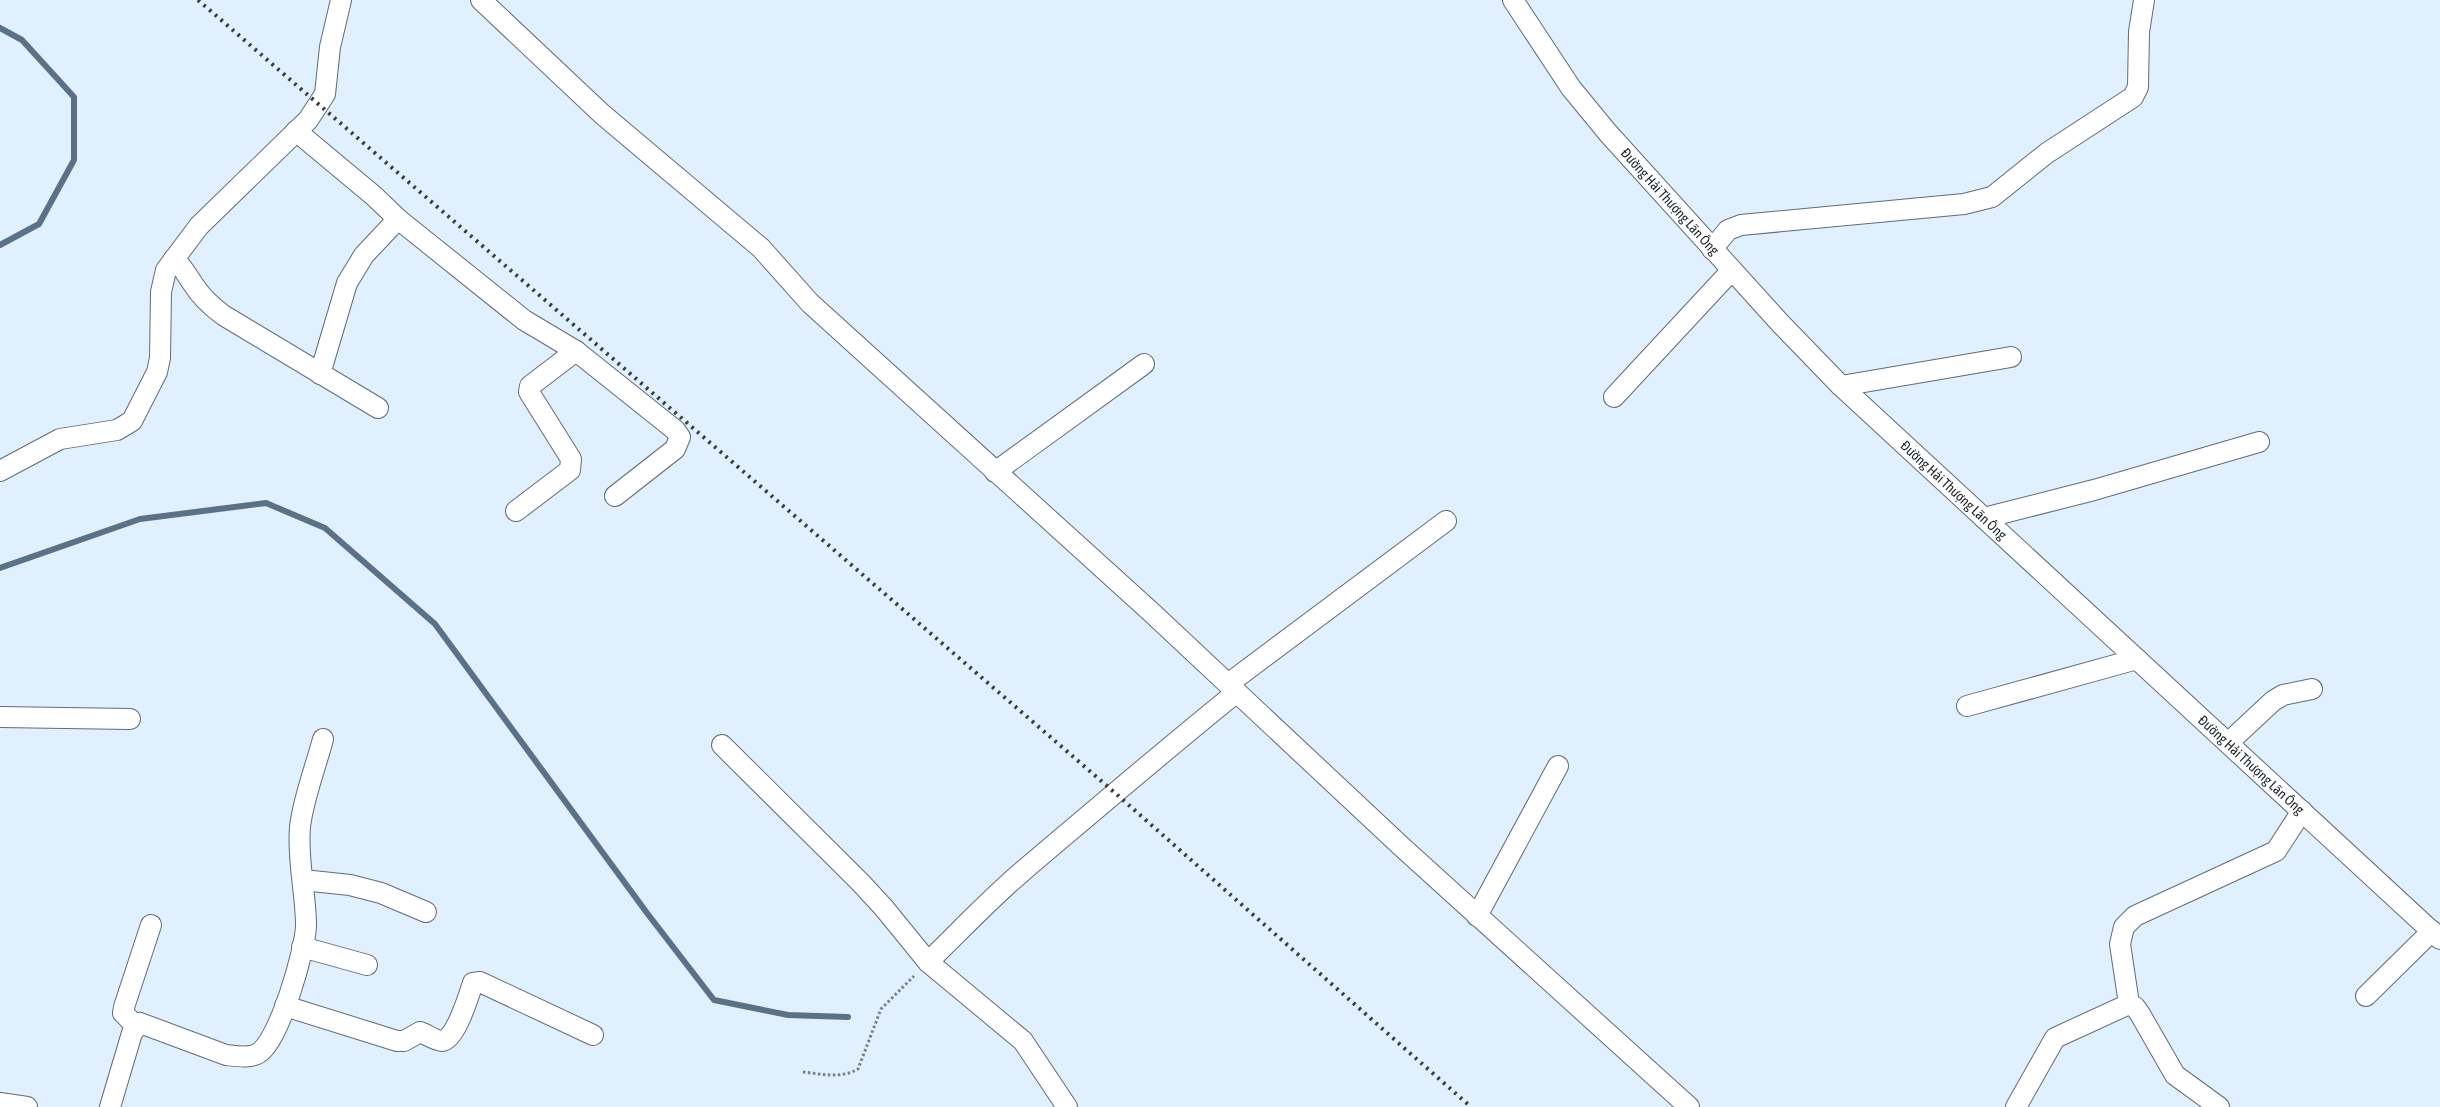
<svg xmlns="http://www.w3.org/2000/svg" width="2440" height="1107" font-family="'Asap Condensed',sans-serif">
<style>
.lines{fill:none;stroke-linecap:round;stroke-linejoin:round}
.stream{stroke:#5a7187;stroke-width:6}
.minor-casing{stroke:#5f6c79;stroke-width:22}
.path{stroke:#76808a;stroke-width:3;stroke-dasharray:2.5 2.5;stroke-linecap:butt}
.minor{stroke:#fff;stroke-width:20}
.rail{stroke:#363d43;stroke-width:4;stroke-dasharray:2.5 5;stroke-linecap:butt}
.labels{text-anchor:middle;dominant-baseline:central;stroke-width:4;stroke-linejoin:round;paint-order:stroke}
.street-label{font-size:14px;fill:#1c2227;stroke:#fff}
</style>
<rect width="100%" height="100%" fill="#e1f0ff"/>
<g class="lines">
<g class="stream">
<polyline points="0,28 22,40 74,97 74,160 39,224 0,245"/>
<polyline points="0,568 140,519 266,503 325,528 435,624 647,913 714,1000 788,1015 848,1017"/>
</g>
<g class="minor-casing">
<g id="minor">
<polyline points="481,0 602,114 761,248 810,303 1150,611 1402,847 1689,1107"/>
<path id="s1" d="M1513 0 1571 88 1608 133 1781 324 1841 386 2440 939"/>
<polyline points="296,131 374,196 398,219 364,255 347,283 320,374"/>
<polyline points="398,219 524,320 576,351 675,430 680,437 675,449 615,496"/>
<polyline points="1712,249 1728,230 1741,225 1964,204 1992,197 2047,153 2133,97 2138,87 2139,32 2144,0"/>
<path d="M174 259C183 267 186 274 193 284 201 297 211 306 223 315L378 408"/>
<polyline points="1841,386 2011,357"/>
<polyline points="1614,397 1732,270"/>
<polyline points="0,471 60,439 117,430 132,421 157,372 160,358 161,292 166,270 199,226 308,120 325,94 330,47 341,0"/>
<polyline points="995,472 1144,364"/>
<polyline points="516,511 570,470 571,459 529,392 530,386 576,351"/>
<polyline points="1984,518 2094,490 2259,442"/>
<polyline points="1228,684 1446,521"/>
<polyline points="1967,706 2137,659"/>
<polyline points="0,717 130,719"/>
<polyline points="2228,743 2273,701 2283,695 2312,689"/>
<polyline points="722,745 861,883 884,908 928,962 1023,1041 1067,1107"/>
<polyline points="303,880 350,885 381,893 426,912"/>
<polyline points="1477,916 1558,766"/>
<polyline points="302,947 367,965"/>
<path d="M928 962C960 931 991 898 1024 870 1095 810 1165 750 1237 692"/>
<polyline points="2366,996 2432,931"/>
<polyline points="2129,1004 2120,944 2124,927 2135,916 2276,851 2302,811"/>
<path d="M285 1006 397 1041H404L420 1032C426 1034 436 1041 442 1041 455 1041 469 995 473 983L480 982 593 1035"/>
<polyline points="136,1026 123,1013 124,1007 151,925"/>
<polyline points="0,1103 27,1107"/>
<path d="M110 1107 132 1033 140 1023 226 1055C236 1056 252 1059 260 1052 280 1037 305 951 306 926 306 893 297 860 300 827 303 799 316 766 323 739"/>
<polyline points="2016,1107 2055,1038 2129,1004 2135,1007 2140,1014 2175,1075 2219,1107"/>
</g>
</g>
<path class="path" d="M803 1072C821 1074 841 1079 858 1069L881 1009 914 976"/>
<use href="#minor" class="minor"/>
<polyline class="rail" points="198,0 1114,792 1471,1107"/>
</g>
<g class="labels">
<g class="street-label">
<text stroke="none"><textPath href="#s1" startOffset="256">Đường Hải Thượng Lãn Ông</textPath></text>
<text stroke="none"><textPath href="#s1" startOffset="661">Đường Hải Thượng Lãn Ông</textPath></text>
<text stroke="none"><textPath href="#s1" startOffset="1066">Đường Hải Thượng Lãn Ông</textPath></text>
</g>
</g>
</svg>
